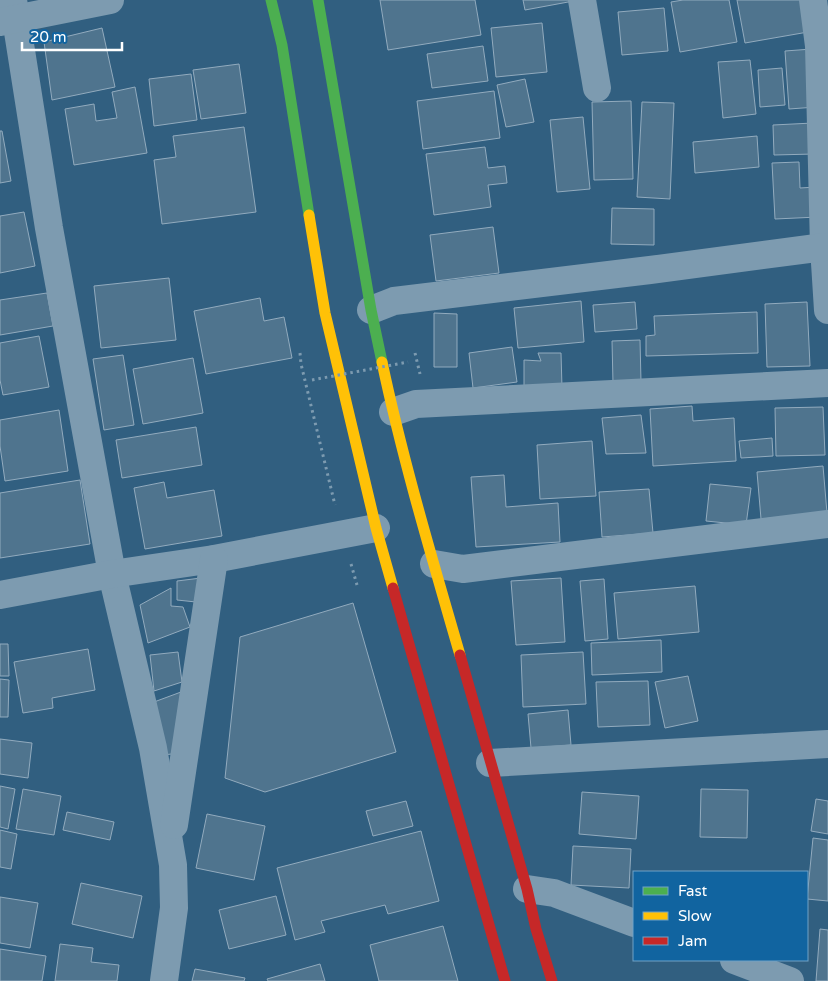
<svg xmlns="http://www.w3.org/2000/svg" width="828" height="981" font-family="'Varela Round',sans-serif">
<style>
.building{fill:#4f748e;stroke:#92abbe}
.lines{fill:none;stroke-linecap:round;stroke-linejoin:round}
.path{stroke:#7d9bb0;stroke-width:3;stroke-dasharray:2.5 4;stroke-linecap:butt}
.street{stroke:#7d9bb0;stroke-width:28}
.fast{stroke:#4caf50;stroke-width:11}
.slow{stroke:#ffc107;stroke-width:11}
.jam{stroke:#c62828;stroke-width:11}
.path-bridge{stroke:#7d9bb0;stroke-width:3;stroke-dasharray:2.5 4;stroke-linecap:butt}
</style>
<rect width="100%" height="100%" fill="#315f80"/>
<g class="building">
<polygon points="380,0 475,0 481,35 388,50"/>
<polygon points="523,0 579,0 525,10"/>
<polygon points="683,0 729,0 737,42 680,52 671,2"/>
<polygon points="737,0 803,0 808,32 745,43"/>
<polygon points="664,8 668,51 622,55 618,12"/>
<polygon points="542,23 547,72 496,77 491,28"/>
<polygon points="102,28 115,87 52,100 44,42"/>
<polygon points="483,46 488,81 432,88 427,54"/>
<polygon points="812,49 816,107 789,109 785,51"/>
<polygon points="750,60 756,114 723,118 718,62"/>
<polygon points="239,64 246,113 201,119 193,70"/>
<polygon points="782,68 785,105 760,107 758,70"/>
<polygon points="191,74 197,120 154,126 149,79"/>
<polygon points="525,79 534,122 506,127 497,85"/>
<polygon points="135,87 147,153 74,165 65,109 94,104 96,121 117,118 112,92"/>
<polygon points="494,91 500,138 423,149 417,101"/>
<polygon points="631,101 633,179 594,180 592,102"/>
<polygon points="642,102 674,103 670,199 637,197"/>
<polygon points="583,117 590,189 557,192 550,120"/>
<polygon points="813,123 814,154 774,155 773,125"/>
<polygon points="244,127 256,212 162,224 154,160 176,157 173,136"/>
<polygon points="0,131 2,131 11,181 0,183"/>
<polygon points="757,136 759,167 695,173 693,142"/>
<polygon points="485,147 488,168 505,166 507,183 488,185 491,207 434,215 426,154"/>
<polygon points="799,162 800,188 816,187 818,217 775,219 772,163"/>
<polygon points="612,208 654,209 654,245 611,244"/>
<polygon points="24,212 35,266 0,273 0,216"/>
<polygon points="493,227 499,273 436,281 430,235"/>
<polygon points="169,278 176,340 101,348 94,286"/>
<polygon points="47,293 53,326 0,335 0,300"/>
<polygon points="260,298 264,321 284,317 292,358 206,374 194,311"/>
<polygon points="581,301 584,342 518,348 514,308"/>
<polygon points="635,302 637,329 595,332 593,305"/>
<polygon points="807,302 810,366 767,367 765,304"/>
<polygon points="757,312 758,353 646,356 646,336 655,335 654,316"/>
<polygon points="434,313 457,314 457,367 434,367"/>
<polygon points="39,336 49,387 3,395 0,380 0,343"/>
<polygon points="640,340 641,382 613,383 612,341"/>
<polygon points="512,347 517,382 473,388 469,353"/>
<polygon points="538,353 561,353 562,388 524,388 524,360 541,361"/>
<polygon points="123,355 134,425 104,430 93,359"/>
<polygon points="193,358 203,413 143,424 133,369"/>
<polygon points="692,406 693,421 734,418 736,461 653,466 650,409"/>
<polygon points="823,407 825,455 776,456 775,408"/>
<polygon points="59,410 68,471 5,481 0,446 0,420"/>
<polygon points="641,415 646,453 606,454 602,418"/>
<polygon points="196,427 202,465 122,478 116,440"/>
<polygon points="772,438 773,456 741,458 739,441"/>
<polygon points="592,441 596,496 540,499 537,445"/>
<polygon points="823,466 827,513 761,519 757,472"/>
<polygon points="504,475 506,507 558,503 560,542 476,547 471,477"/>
<polygon points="80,480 90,544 0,558 0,493"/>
<polygon points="164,482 167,498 214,490 222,536 145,549 134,488"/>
<polygon points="710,484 751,488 746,525 706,521"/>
<polygon points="649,489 653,533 602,537 599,492"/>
<polygon points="201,578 196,602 177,600 177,581"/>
<polygon points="561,578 565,642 516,645 511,581"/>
<polygon points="604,579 608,639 585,641 580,581"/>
<polygon points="695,586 699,632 618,639 614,593"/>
<polygon points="171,588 171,606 183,607 190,627 148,643 140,605"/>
<polygon points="353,603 396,752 265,792 225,778 240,637"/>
<polygon points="661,640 662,672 592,675 591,643"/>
<polygon points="0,644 8,644 9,676 0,676"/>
<polygon points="88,649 95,690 52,698 53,708 23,713 14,662"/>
<polygon points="178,652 182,682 154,691 150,655"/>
<polygon points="583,652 586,704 523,707 521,655"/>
<polygon points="688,676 698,721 665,728 655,682"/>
<polygon points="0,679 9,680 8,717 0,717"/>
<polygon points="648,681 650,725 598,727 596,682"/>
<polygon points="181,692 172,754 162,755 154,702"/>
<polygon points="568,710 571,745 531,748 528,714"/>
<polygon points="0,739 32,743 28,778 0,774"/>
<polygon points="0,786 15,789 8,829 0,827"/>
<polygon points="23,789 61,796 54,835 16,829"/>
<polygon points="701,789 748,790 747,838 700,837"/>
<polygon points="582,792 639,796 636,839 579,834"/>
<polygon points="816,799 828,801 828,834 811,831"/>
<polygon points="406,801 413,826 373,836 366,811"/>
<polygon points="67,812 114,822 110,840 63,830"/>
<polygon points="207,814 265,826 254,880 196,868"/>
<polygon points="0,830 17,834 11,869 0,867"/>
<polygon points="421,831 439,901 388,914 385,905 321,921 325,932 295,940 277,868"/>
<polygon points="813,838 828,840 828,901 807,899"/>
<polygon points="573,846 631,849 629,888 571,885"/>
<polygon points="81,883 142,896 133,938 72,924"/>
<polygon points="276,896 286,935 229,949 219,910"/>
<polygon points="0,897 38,903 30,948 0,943"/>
<polygon points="443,926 458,981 379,981 370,945"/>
<polygon points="820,929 828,930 828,981 816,981"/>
<polygon points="60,944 93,948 91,962 119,965 117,981 55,981"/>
<polygon points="0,949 46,956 42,981 0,981"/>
<polygon points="320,964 325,981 268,981 267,979"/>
<polygon points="195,969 245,978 244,981 192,981"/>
</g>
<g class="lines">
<g class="path">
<polyline points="300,353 301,364 335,505"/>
<polyline points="415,353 420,374"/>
<polyline points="351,564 357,585"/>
</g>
<g class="street">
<polyline points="13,0 49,228 112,574 153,748 173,865 174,908 164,981"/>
<polyline points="582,0 597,88"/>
<polyline points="813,0 819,46 824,247 828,310"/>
<polyline points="0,22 110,0"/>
<polyline points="371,310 394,301 650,270 824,247"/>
<polyline points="393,412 416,404 828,383"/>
<polyline points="434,564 463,569 828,524"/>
<polyline points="0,595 112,574 214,559 376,528"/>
<polyline points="490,763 828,744"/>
<polyline points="174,825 214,559"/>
<polyline points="527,889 554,893 634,923"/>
<polyline points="734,960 790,981"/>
</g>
<g class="fast">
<polyline points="271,0 282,45 309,215"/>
<polyline points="318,0 371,310 382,362"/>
</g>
<g class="slow">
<polyline points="309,215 325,313 376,528 393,588"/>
<path d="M382 362C403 461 432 558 460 655"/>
</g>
<g class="jam">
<polyline points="393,588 505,981"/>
<polyline points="460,655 527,889 536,929 552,981"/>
</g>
<polyline class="path-bridge" points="312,380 408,362"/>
</g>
<rect x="633" y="871" width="175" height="90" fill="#1164a0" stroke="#70a2c6"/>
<rect x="643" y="887" width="25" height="8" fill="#4caf50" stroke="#70a2c6"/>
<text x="678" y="896" font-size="15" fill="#ffffff">Fast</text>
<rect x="643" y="912" width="25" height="8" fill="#ffc107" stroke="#70a2c6"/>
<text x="678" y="921" font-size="15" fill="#ffffff">Slow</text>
<rect x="643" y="937" width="25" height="8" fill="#c62828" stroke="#70a2c6"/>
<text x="678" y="946" font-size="15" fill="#ffffff">Jam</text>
<path d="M22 42v8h100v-8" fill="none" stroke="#ffffff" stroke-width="2.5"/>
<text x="30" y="42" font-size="15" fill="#ffffff" stroke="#1164a0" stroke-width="4" paint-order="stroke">20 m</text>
</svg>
